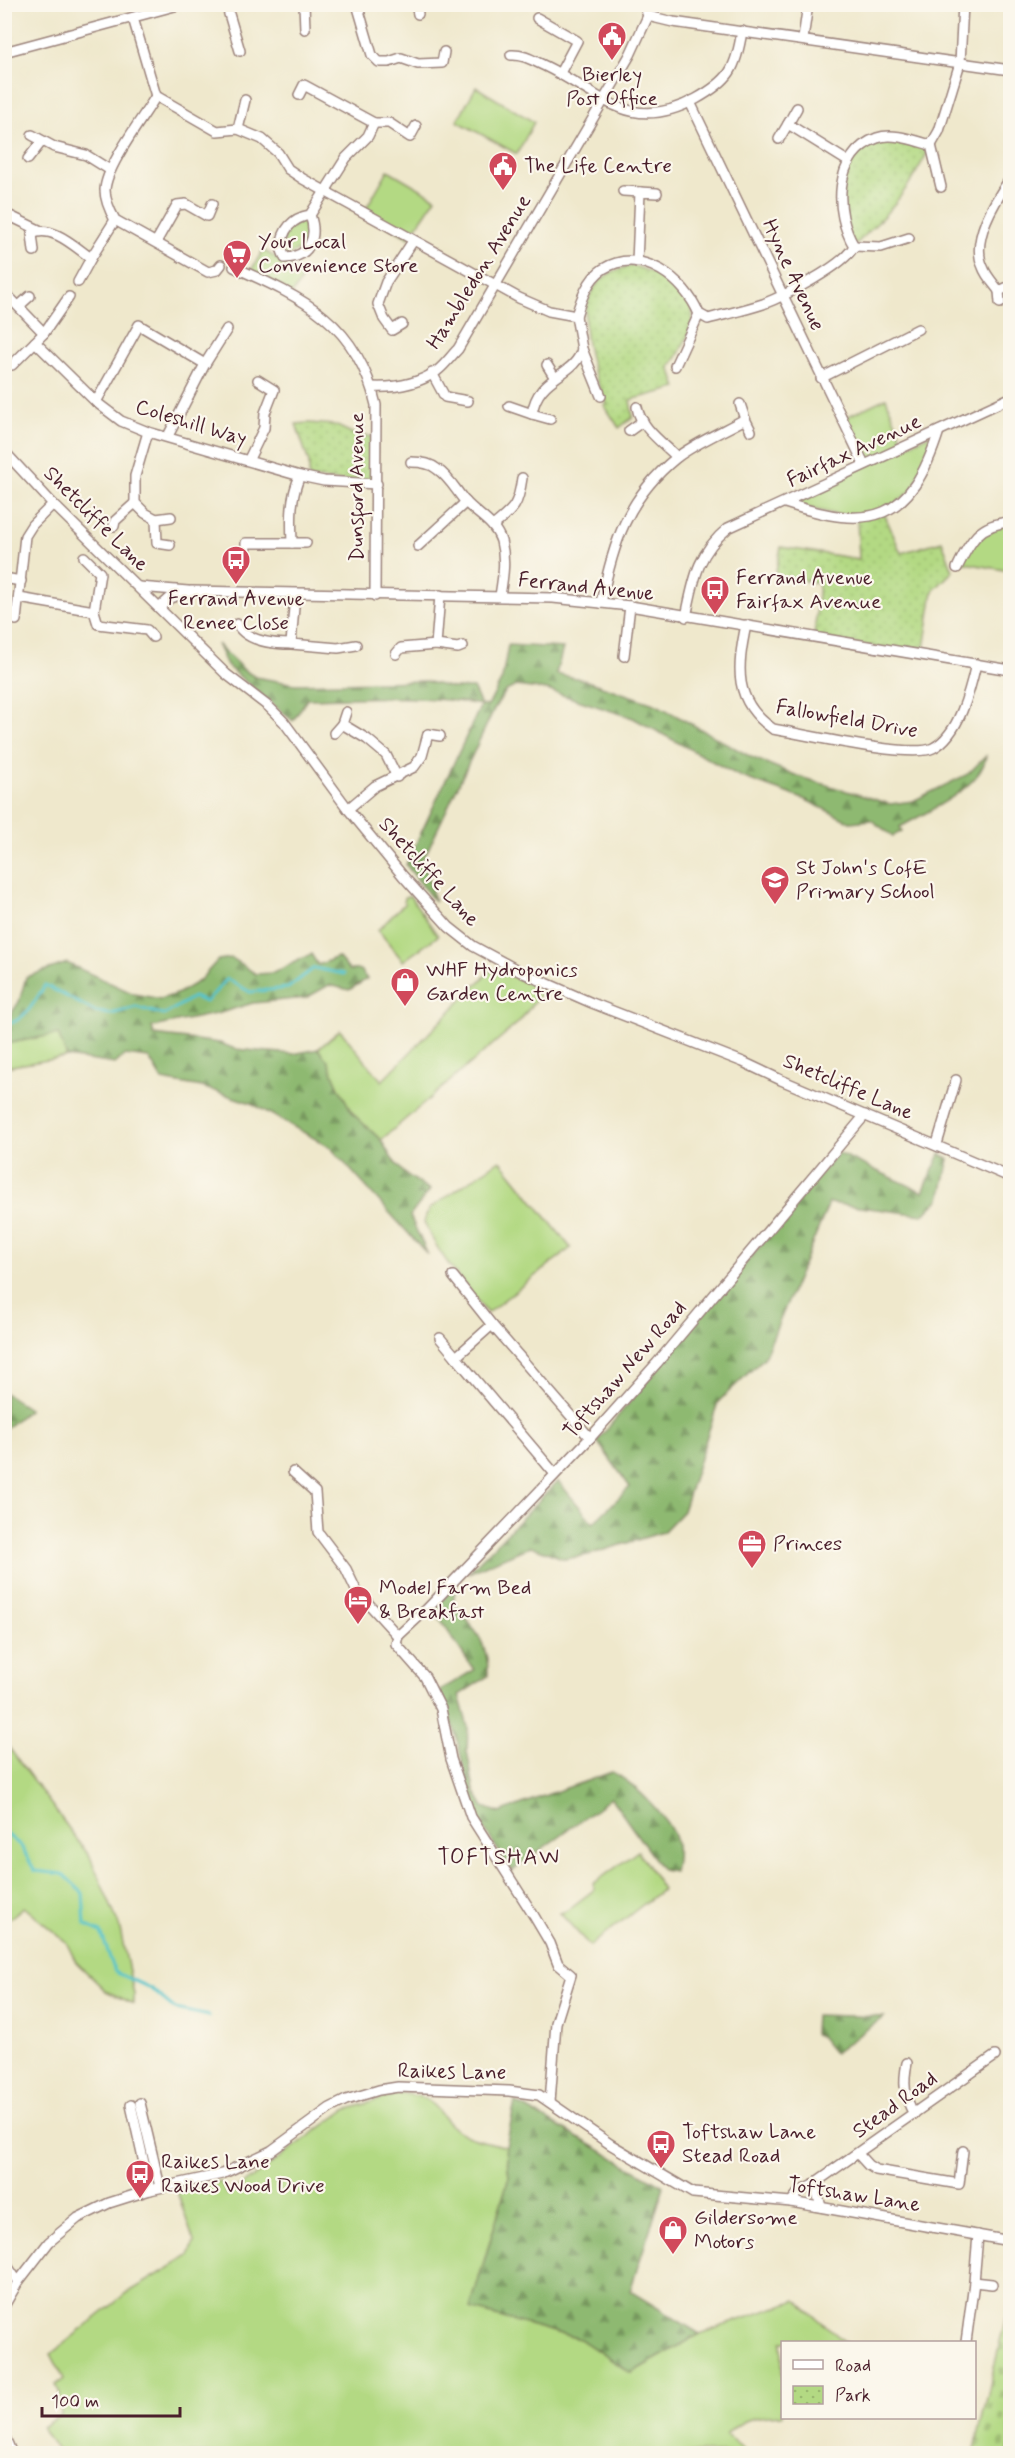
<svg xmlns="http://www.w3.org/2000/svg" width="1015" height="2458" font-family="Mynerve,sans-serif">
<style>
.grass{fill:#b3d983;stroke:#7e7c57;stroke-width:1.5}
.forest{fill:url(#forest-firs);stroke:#6c6c4e;stroke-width:1.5}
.cemetery{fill:url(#cemetery-stones);stroke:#7e7c57;stroke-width:1.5}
.park{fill:url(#park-dots);stroke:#7e7c57;stroke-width:1.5}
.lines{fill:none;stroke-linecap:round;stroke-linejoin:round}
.stream{stroke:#56c4cb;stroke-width:3}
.minor-casing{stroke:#9c847c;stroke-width:12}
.minor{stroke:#fff;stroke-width:9}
.labels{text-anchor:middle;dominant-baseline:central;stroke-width:4.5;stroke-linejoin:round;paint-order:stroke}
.poi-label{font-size:21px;fill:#4a1f2b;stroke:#fbf7ec;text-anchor:start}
.street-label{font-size:21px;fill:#4a1f2b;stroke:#fbf7ec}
.neighbourhood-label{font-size:22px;letter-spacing:1.5px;fill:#4a1f2b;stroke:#fbf7ec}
</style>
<defs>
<pattern id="forest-firs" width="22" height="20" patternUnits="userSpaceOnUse" patternTransform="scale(1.5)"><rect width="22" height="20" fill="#8eb971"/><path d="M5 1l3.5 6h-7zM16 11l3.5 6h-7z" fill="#76965d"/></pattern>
<pattern id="cemetery-stones" width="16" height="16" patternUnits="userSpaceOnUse" patternTransform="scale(1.5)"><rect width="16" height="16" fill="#b3d983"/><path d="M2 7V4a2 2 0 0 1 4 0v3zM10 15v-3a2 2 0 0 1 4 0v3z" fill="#9bba71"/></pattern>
<pattern id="park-dots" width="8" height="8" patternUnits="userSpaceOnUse" patternTransform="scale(1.5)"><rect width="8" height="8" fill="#b3d983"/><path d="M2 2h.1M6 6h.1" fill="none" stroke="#9bba71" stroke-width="1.8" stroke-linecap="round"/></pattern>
</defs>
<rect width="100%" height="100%" fill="#fbf7ec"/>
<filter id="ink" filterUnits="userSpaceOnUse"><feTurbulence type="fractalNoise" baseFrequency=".0167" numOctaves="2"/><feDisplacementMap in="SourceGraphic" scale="12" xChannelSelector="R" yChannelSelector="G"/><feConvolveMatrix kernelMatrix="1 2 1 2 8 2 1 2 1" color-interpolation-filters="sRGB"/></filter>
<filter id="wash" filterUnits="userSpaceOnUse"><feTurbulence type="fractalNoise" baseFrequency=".008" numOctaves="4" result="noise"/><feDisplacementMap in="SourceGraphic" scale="24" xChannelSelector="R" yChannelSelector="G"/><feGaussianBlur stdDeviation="1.35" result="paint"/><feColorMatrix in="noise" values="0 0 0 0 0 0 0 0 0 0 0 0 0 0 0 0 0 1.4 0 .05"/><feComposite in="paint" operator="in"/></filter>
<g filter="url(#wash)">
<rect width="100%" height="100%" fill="#efe8cc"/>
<g class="grass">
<polygon points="476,87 534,122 517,154 457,121"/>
<polygon points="388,170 436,198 409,238 364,212"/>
<polygon points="310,215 312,242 285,258 283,233"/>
<polygon points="263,250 304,275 292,295 249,274"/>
<polygon points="886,398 905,446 939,431 912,490 884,513 857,519 785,503 863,464 842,419"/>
<polygon points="1010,522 1010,571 960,562 980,532"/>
<polygon points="410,896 438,936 403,961 378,930 404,904 405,897"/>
<path d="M492 969 544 989 519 1022 381 1140C372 1131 360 1123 353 1113 338 1093 334 1068 318 1049L340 1030 382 1081Z"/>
<polygon points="58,1033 67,1057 5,1067 5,1044"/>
<path d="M500 1160 571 1248 487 1313C465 1285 438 1255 424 1222L429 1209Z"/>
<polygon points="4,1741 90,1857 119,1925 134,1994 134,2004 106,1991 76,1962 66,1942 24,1907 5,1922"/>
<polygon points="638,1851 663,1889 590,1946 560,1913 566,1911 595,1889 593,1884"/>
<path d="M398 2094C442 2093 434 2120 465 2135 477 2141 493 2143 506 2147L509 2177 470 2309 580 2339 631 2373 700 2334 796 2300 845 2342H782V2415C758 2417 744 2416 726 2435L749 2453 59 2454 42 2427 61 2415 60 2395 56 2385 64 2379 51 2354 127 2293 189 2256 194 2242 177 2191 221 2182 228 2195 345 2110Z"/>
</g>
<g class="forest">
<path d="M217 644 244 670 255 677 295 684 425 681 453 688H473L481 705 488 706 502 679 508 645 563 648 556 674 581 679 657 705 751 757 800 777 890 804 913 801 968 774 986 756C983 787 925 813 900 827L902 831 893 836 871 820 850 822 806 800 739 776 633 718 547 690 516 686 506 691 495 707 423 860 435 902 406 865 481 705C424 694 364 698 307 699L293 721 227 666Z"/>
<polygon points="311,954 318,965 338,957 349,970 360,970 367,979 349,990 329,985 306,998 253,1003 220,1013 152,1027 154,1035 220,1043 235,1049 293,1054 318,1049 328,1061 338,1086 353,1114 381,1140 392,1159 404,1173 430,1190 410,1216 428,1255 330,1147 251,1103 202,1087 162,1080 149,1058 125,1055 115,1064 67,1057 58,1034 5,1044 5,1016 11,1014 19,1002 26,977 67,963 134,994 161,999 179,993 199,981 218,960 232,958 256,974 273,973"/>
<polygon points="838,1153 923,1192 940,1154 949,1159 940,1199 923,1215 829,1203 764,1358 718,1402 683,1511 663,1532 588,1555 565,1559 531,1546 468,1573 558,1481 593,1523 630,1487 597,1441"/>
<polygon points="5,1393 29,1409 5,1429 4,1429"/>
<path d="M456 1585 453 1602C473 1628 489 1641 488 1676L459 1695 468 1727 467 1751 474 1790 484 1807 500 1813C537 1797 574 1786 612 1772 632 1781 669 1818 675 1839 678 1850 676 1862 674 1872L662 1870 611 1798 512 1871 476 1817 454 1728 439 1691 474 1670 433 1609Z"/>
<polygon points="815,2015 884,2017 834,2053 821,2037 814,2034"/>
<polygon points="515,2102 664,2186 630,2291 700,2334 631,2373 580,2339 470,2309 509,2177 506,2147"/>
</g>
<polygon class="cemetery" points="1010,2300 1010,2453 974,2453"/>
<g class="park">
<path d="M877 138 931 145C910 189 889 213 854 246 844 230 838 181 849 163 854 154 869 146 877 138Z"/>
<path d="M633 266C655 272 685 285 692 310 696 325 679 355 670 367L677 388 630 400 633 417 619 428 604 405 607 404C586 359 561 277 633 266Z"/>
<polygon points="309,423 335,425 356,435 376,437 377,484 309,478 309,463 296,424"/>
<polygon points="884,513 901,553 942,541 953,571 933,591 923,655 814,637 819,583 775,576 781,547 859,559 857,519"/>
</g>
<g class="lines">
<g class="stream">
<path d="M4 1025C25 1022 35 1001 45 985L96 1012 111 1014 136 1007 164 1015 193 997 206 1002 227 979 250 992 288 988 314 968 344 974"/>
<polyline points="4,1832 21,1846 35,1871 63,1874 83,1893 85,1925 101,1932 115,1972 150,1988 175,2009 209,2016"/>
</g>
</g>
</g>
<g filter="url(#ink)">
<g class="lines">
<g class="minor-casing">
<g id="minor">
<polyline points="226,4 240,51"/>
<polyline points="304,4 305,29"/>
<polyline points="357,4 372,55 379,62 389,62 401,58 418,64 442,63 444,52"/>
<polyline points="416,4 418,14"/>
<polyline points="648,16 673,22 1010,70"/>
<polyline points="133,18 156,96"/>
<polyline points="537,18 577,41 560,73"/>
<polyline points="803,39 808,4"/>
<polyline points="4,52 182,4"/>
<path d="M511 55C523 54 534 61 545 66 601 93 629 135 696 99 730 80 736 69 742 31"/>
<path d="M299 95 304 85 374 123 368 136 346 158 310 215C318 237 310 257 285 258L281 248C282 230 292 218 310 215"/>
<path d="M156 96 217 131 238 129 262 139 278 153 288 169 303 179 519 298 549 311 576 316C581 299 588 279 603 269 642 245 685 280 699 314L708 319C726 314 745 310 763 304 784 296 844 266 854 246 834 213 833 154 877 138 894 132 915 141 931 145L939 131 960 63 963 4"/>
<path d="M156 96C143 118 106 166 105 190 105 201 110 211 115 220L208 272 217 270 221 265"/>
<polyline points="690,102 864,464"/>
<polyline points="797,108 788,124 849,162"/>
<polyline points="374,123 389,123 410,137 416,126"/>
<polyline points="238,129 245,100"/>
<polyline points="32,135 54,147 86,155 110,170"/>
<polyline points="779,139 788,124"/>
<polyline points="931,145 941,187"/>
<polyline points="28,159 42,141"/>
<path d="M1010 179C995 201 970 240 983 267 986 276 994 284 999 291L1010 286"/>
<polyline points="623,191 640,192"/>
<polyline points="10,216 39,230"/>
<polyline points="156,242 177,205 186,204 207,216 212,204"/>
<polyline points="854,246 881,247 909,238"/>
<path d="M34 251 32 234C52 224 75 247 91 258L115 220"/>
<polyline points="637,262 640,192 657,193"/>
<path d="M234 267C305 299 357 323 376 405L375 596"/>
<polyline points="78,282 91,258"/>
<polyline points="999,291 1000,303"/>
<polyline points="10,298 44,333 35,342 96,402 121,421 148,432 300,476 324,481 377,484"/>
<polyline points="19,306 30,296"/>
<polyline points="576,316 582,349 601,396"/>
<polyline points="402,324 392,330 384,319 378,304 386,282 413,241"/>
<polyline points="44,333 69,297"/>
<polyline points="12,365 35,342"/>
<polyline points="547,365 555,378"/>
<polyline points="675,366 699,314"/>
<polyline points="432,373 445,397 468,401"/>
<polyline points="821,378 918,329"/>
<path d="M372 387C394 388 418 384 437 371 445 365 451 356 458 349L630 55 648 16 644 4"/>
<polyline points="96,402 139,325 205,364"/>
<polyline points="509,406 532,414"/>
<path d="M637 407C640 427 663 443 677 457"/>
<path d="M550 419 532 414C537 375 575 377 582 349"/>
<polyline points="745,419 751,431"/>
<polyline points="629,431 643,421"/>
<polyline points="148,432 135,476 135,503 145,513 156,519 157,543 170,545"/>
<polyline points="168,436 205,364 227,329"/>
<polyline points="4,451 53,504 226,674 269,707 284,722 348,809 403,876 449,927 473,946 521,972 592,1003 743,1062 781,1080 1010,1177"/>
<polyline points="249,459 264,428 265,413 274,390 258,380"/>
<path d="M411 462C420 462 430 463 437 469 449 477 455 489 464 500 477 515 495 522 501 541 506 560 503 577 500 596"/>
<path d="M785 503C871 531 910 523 939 431"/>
<polyline points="156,519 171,517"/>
<polyline points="114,526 115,521 135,503"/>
<path d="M493 526C515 508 518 506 522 478"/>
<polyline points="292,543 306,543"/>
<polyline points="418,546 466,502"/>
<polyline points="84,557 100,573 94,611"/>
<path d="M245 562 246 543H292C291 518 290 498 300 476"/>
<path d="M957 568C970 542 978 524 1010 522"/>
<polyline points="4,578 21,581"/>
<polyline points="139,587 188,591"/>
<polyline points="295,595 291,644 338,648 356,645"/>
<polyline points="19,598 94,611 98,624 147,630 153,637"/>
<path d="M601 603C613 544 627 498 676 458 695 443 724 431 745 419L740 404"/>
<polyline points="159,608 170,598 191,591 553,598 630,606 1010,670"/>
<path d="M686 617C694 579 697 554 728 528L1010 398"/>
<polyline points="16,620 25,536 32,525 53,504"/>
<path d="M237 624C247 642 273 644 291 644"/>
<path d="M746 625C737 668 733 701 773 729 803 734 911 759 933 748 959 735 970 690 976 664"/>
<polyline points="436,645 458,648 463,646"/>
<polyline points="396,654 401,648 436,645 440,595"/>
<polyline points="624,656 630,606"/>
<polyline points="346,712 342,724 367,739 386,755 397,777"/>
<polyline points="334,733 342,724"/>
<polyline points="348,809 375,786 414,767 422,756 428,734 440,736"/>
<polyline points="937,1144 956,1080"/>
<polyline points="453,1276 492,1325 590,1438"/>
<polyline points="492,1325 456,1357 555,1474"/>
<polyline points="440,1338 456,1357"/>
<polyline points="293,1472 315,1492 318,1532 346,1569 356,1590 398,1636"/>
<polyline points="398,1636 427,1609 590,1438 657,1363 865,1115"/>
<polyline points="398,1636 396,1644 425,1677 441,1709 451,1759 471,1817 534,1916 550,1943 558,1964 571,1975 556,2023 550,2102"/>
<path d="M907 2063C903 2082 904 2097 914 2114"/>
<polyline points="140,2103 160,2187"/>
<polyline points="131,2105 150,2190"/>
<polyline points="858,2154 868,2165 876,2170 959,2184 963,2151"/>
<polyline points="791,2202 799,2192 817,2183"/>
<polyline points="821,2207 816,2188 819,2180 995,2056"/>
<polyline points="978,2235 974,2282 992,2284"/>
<polyline points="4,2261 18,2282"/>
<polyline points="4,2306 18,2282 49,2242 78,2218 109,2203 150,2190 222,2174 271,2151 330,2108 346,2100 379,2090 398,2087 509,2091 539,2095 610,2144 693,2193 791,2202 1010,2241"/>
<polyline points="966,2342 974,2282"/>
<polyline points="4,2435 12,2454"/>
</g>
</g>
<use href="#minor" class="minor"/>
</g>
</g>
<defs>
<g id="civic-pin" transform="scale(1.5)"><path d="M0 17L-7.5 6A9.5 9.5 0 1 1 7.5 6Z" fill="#d1495b" stroke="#fbf7ec"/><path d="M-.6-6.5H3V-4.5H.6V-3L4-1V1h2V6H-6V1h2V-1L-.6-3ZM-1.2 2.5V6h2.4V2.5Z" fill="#fff"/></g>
<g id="supermarket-pin" transform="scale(1.5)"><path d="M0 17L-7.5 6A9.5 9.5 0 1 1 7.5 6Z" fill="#d1495b" stroke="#fbf7ec"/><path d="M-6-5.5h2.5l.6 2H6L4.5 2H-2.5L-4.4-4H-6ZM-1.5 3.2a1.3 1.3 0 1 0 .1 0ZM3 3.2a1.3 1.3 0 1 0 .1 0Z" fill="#fff"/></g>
<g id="bus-pin" transform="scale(1.5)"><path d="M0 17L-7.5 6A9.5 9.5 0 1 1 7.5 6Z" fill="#d1495b" stroke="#fbf7ec"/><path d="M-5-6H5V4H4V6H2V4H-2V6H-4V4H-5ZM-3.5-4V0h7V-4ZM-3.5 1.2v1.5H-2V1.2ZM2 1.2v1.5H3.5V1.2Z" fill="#fff"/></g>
<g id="school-pin" transform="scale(1.5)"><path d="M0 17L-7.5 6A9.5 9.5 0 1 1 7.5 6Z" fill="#d1495b" stroke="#fbf7ec"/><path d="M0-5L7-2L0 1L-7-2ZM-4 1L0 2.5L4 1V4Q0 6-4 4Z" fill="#fff"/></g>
<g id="shop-pin" transform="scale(1.5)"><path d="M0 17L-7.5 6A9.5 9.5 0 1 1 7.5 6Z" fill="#d1495b" stroke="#fbf7ec"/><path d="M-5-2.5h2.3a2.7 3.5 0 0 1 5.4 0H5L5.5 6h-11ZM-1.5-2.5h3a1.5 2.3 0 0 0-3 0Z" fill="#fff"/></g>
<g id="office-pin" transform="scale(1.5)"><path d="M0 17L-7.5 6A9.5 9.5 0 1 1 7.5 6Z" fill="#d1495b" stroke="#fbf7ec"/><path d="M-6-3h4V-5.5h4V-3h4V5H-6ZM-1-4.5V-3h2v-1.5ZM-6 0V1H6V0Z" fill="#fff"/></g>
<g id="hotel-pin" transform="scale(1.5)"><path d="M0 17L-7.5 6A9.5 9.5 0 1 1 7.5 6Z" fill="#d1495b" stroke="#fbf7ec"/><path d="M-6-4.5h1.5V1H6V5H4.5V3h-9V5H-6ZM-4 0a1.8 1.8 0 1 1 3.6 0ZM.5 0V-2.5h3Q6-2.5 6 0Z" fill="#fff"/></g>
</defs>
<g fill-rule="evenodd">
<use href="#civic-pin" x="612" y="36"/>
<use href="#civic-pin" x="503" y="166"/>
<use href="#supermarket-pin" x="237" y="254"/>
<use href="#bus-pin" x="236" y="560"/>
<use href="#bus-pin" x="715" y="590"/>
<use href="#school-pin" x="775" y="880"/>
<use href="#shop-pin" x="405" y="982"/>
<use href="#office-pin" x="752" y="1544"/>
<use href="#hotel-pin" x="358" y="1600"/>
<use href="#bus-pin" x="661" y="2144"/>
<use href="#bus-pin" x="140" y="2174"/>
<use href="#shop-pin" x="673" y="2230"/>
</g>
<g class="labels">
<g class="poi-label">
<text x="612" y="75" text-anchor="middle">Bierley<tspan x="612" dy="24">Post Office</tspan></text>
<text x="524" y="166">The Life Centre</text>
<text x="258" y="242">Your Local<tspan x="258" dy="24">Convenience Store</tspan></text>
<text x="736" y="578">Ferrand Avenue<tspan x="736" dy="24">Fairfax Avenue</tspan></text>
<text x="236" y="599" text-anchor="middle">Ferrand Avenue<tspan x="236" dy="24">Renee Close</tspan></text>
<text x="796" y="868">St John's CofE<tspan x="796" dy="24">Primary School</tspan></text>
<text x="426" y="970">WHF Hydroponics<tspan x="426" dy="24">Garden Centre</tspan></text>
<text x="773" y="1544">Princes</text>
<text x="379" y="1588">Model Farm Bed<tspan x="379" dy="24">&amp; Breakfast</tspan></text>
<text x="682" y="2132">Toftshaw Lane<tspan x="682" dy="24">Stead Road</tspan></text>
<text x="161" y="2162">Raikes Lane<tspan x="161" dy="24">Raikes Wood Drive</tspan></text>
<text x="694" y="2218">Gildersome<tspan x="694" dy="24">Motors</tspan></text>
</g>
<g class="street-label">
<text transform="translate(479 272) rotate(-58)">Hambledon Avenue</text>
<text transform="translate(793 275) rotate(65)">Hyne Avenue</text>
<text transform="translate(191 423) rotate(17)">Coleshill Way</text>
<text transform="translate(854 451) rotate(-25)">Fairfax Avenue</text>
<text transform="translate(357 487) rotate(-90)">Dunsford Avenue</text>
<text transform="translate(96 519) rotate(45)">Shetcliffe Lane</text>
<text transform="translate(586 587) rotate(6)">Ferrand Avenue</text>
<text transform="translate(847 719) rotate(10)">Fallowfield Drive</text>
<text transform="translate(429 872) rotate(48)">Shetcliffe Lane</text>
<text transform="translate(848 1087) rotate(23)">Shetcliffe Lane</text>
<text transform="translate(625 1370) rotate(-49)">Toftshaw New Road</text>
<text transform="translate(452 2072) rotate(1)">Raikes Lane</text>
<text transform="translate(895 2105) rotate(-36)">Stead Road</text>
<text transform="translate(854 2195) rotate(9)">Toftshaw Lane</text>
</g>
<g class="neighbourhood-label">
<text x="499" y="1858">TOFTSHAW</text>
</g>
</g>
<rect width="1015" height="2458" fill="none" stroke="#fbf7ec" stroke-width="24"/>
<rect x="781" y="2341" width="195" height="78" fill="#fbf7ec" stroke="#b4a19f" stroke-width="1.5"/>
<rect x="793" y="2360" width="30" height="9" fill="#ffffff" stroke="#b4a19f" stroke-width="1.5"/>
<text x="835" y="2371" font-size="18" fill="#4a1f2b">Road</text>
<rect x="793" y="2386" width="30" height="18" fill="url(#park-dots)" stroke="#b4a19f" stroke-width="1.5"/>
<text x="835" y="2401" font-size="18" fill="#4a1f2b">Park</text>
<path d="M42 2407v9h138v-9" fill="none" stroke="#4a1f2b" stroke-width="3"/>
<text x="51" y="2407" font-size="18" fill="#4a1f2b" stroke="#fbf7ec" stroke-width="4.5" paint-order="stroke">100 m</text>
</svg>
